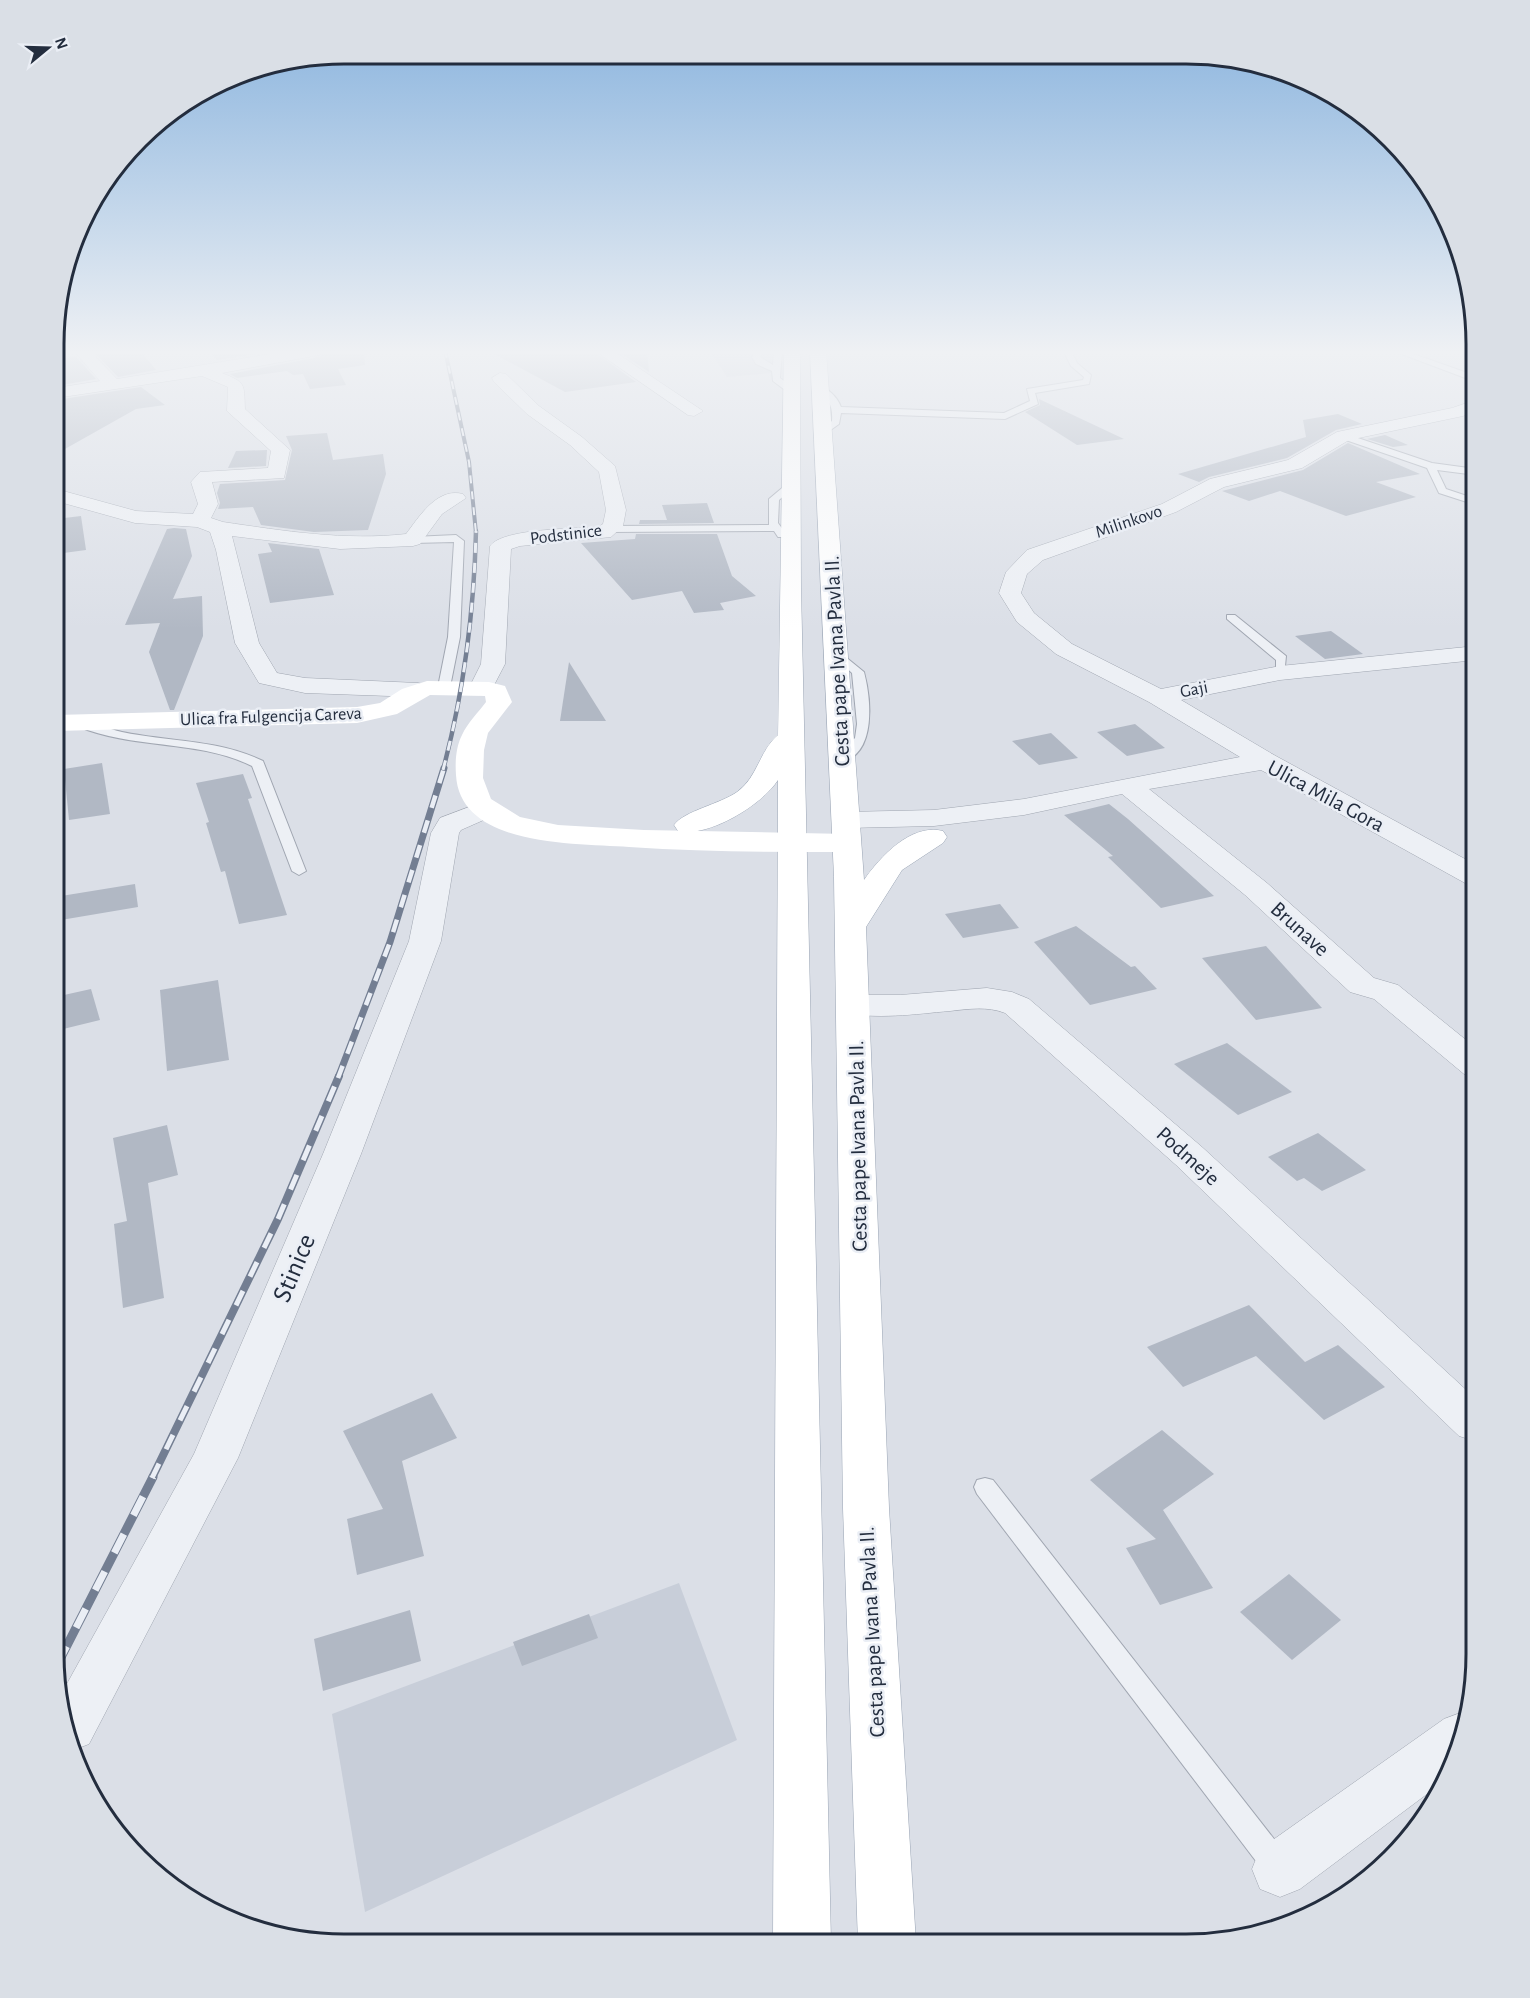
<svg xmlns="http://www.w3.org/2000/svg" width="1530" height="1998" font-family="'Alegreya Sans',sans-serif">
<style>
.built{fill:#c8ced9}
.building{fill:#b1b8c4}
.lines{fill:none;stroke-linecap:round;stroke-linejoin:round}
.lane-casing{stroke:#a0a6b1;stroke-width:2}
.street-casing{stroke:#a0a6b1;stroke-width:1}
.primary-casing{stroke:#99a4b4;stroke-width:1}
.lane{fill:#edf0f5;fill-rule:evenodd}
.street{fill:#edf0f5;fill-rule:evenodd}
.secondary{fill:#fff;fill-rule:evenodd}
.primary{fill:#fff;fill-rule:evenodd}
.rail-far4-casing{stroke:#737e92;stroke-width:4}
.rail-far3-casing{stroke:#737e92;stroke-width:4.5}
.rail-far2-casing{stroke:#737e92;stroke-width:7}
.rail-far1-casing{stroke:#737e92;stroke-width:8}
.rail-casing{stroke:#737e92;stroke-width:9}
.rail-far4{stroke:#eaeef5;stroke-width:2;stroke-dasharray:8;stroke-linecap:butt}
.rail-far3{stroke:#eaeef5;stroke-width:3;stroke-dasharray:10;stroke-linecap:butt}
.rail-far2{stroke:#eaeef5;stroke-width:4.5;stroke-dasharray:13;stroke-linecap:butt}
.rail-far1{stroke:#eaeef5;stroke-width:5;stroke-dasharray:16;stroke-linecap:butt}
.rail{stroke:#eaeef5;stroke-width:7;stroke-dasharray:21;stroke-linecap:butt}
.labels{text-anchor:middle;dominant-baseline:central;stroke-width:5;stroke-linejoin:round;paint-order:stroke}
.far-street-label{font-size:18px;fill:#232d3e;stroke:#eaeef5}
.street-label{font-size:22px;fill:#232d3e;stroke:#eaeef5}
.near-street-label{font-size:27px;fill:#232d3e;stroke:#eaeef5}
.rim{fill:none;stroke:#232d3e;stroke-width:3}
</style>
<rect width="100%" height="100%" fill="#dbdfe7"/>
<g class="built">
<polygon points="709,350 772,350 771,373 727,377"/>
<polygon points="679,1583 737,1740 365,1912 332,1714"/>
</g>
<g class="building">
<polygon points="133,350 140,350 156,370 118,377 96,354"/>
<polygon points="207,350 283,350 217,360"/>
<polygon points="329,350 364,350 365,365 338,369 346,385 310,389 303,374 293,375 287,371 237,378 230,374 319,357"/>
<polygon points="487,350 592,350 636,382 565,392"/>
<polygon points="616,350 647,350 649,372"/>
<polygon points="76,357 96,379 56,386 56,359"/>
<polygon points="141,387 165,405 136,409 56,454 56,400"/>
<polygon points="1039,399 1124,439 1077,445 1025,412 1040,405"/>
<polygon points="1338,414 1362,424 1336,430 1287,458 1209,477 1199,482 1178,474 1306,437 1303,420"/>
<polygon points="327,433 333,460 383,454 386,474 368,530 314,532 261,525 253,507 218,509 220,503 217,493 220,484 285,480 292,450 286,436"/>
<polygon points="1385,435 1408,445 1393,447 1367,439"/>
<polygon points="1348,443 1420,474 1376,482 1416,497 1346,516 1280,491 1249,501 1222,491 1303,470"/>
<polygon points="267,450 266,466 228,468 236,451"/>
<polygon points="707,503 714,523 639,524 640,520 667,520 662,505"/>
<polygon points="81,516 86,550 56,554 56,519"/>
<polygon points="174,528 186,529 192,556 173,599 202,596 203,636 174,710 170,710 149,652 160,623 125,625 167,529"/>
<polygon points="636,534 717,534 732,576 756,596 720,603 724,610 694,613 682,591 632,600 581,543 635,539"/>
<polygon points="268,543 319,549 334,595 270,603 258,554 272,552"/>
<polygon points="1331,631 1363,654 1325,659 1295,636"/>
<polygon points="569,662 606,721 560,721"/>
<polygon points="1135,724 1165,748 1127,756 1097,732"/>
<polygon points="1051,733 1078,758 1039,765 1012,741"/>
<polygon points="102,763 110,814 69,820 64,769"/>
<polygon points="243,774 252,798 248,799 287,915 239,924 225,871 221,872 206,823 209,822 196,783"/>
<polygon points="1109,804 1128,819 1214,896 1161,908 1108,857 1113,856 1064,815"/>
<polygon points="135,884 138,907 55,921 55,897"/>
<polygon points="1000,904 1019,928 963,938 945,914"/>
<polygon points="1076,926 1131,967 1135,966 1157,989 1090,1005 1034,942"/>
<polygon points="1266,946 1322,1008 1256,1020 1202,958"/>
<polygon points="218,980 229,1060 167,1071 160,990"/>
<polygon points="91,989 100,1020 55,1031 55,997"/>
<polygon points="1227,1043 1292,1092 1238,1115 1174,1064"/>
<polygon points="167,1125 178,1175 148,1183 164,1298 123,1308 114,1224 127,1221 113,1138"/>
<polygon points="1318,1133 1366,1170 1322,1191 1304,1178 1297,1181 1268,1157"/>
<polygon points="1249,1305 1305,1362 1338,1345 1385,1387 1324,1420 1256,1356 1183,1387 1147,1347"/>
<polygon points="432,1393 457,1438 402,1461 424,1556 357,1575 347,1519 383,1509 343,1431"/>
<polygon points="1162,1430 1214,1474 1163,1510 1213,1588 1160,1605 1126,1548 1156,1539 1090,1480"/>
<polygon points="1289,1574 1341,1620 1292,1660 1240,1612"/>
<polygon points="410,1610 421,1661 323,1691 314,1639"/>
<polygon points="589,1614 598,1638 522,1666 513,1642"/>
</g>
<g class="lines">
<g class="lane-casing">
<g id="lane">
<polygon points="756,350 764,350 760,357 773,365 774,350 782,350 780,378 795,389 795,393 789,393 773,381 772,371 756,364 752,357"/>
<path d="M1063 350H1071L1077 363 1091 375 1089 384 1035 393 1038 404 1005 419 841 413 839 424 825 434 817 432 832 421C833 405 829 400 817 391V387C827 386 838 398 841 407L1004 413 1030 401 1027 389 1083 380 1084 377 1071 366Z"/>
<polygon points="1391,350 1402,350 1476,376 1476,382"/>
<polygon points="1343,433 1432,463 1476,469 1476,475 1437,470 1446,489 1476,499 1476,505 1439,493 1427,468 1340,438 1338,436"/>
<polygon points="788,483 796,485 779,500 778,523 787,535 786,537 778,537 774,531 611,532 606,529 611,526 769,525 769,499"/>
<polygon points="456,535 464,541 460,637 450,687 444,691 438,687 448,637 454,542 413,543 408,540 413,537"/>
<polygon points="1227,615 1235,615 1286,656 1284,676 1276,676 1276,660 1227,619"/>
<path d="M837 650 864 672C871 698 877 753 842 762L835 758 855 738 857 724 852 673 831 654Z"/>
<path d="M82 719C96 723 108 729 122 732 170 742 217 739 263 761L306 871 299 875 292 871 252 766C197 739 134 750 77 726L76 723Z"/>
<polygon points="985,1478 993,1480 1285,1853 1289,1863 1285,1873 1275,1877 1265,1873 977,1494 974,1487 977,1480"/>
</g>
</g>
<g class="street-casing">
<g id="street">
<path d="M73 350H89L117 379 295 350H327L319 355 222 373C246 383 244 383 245 409L290 450 284 478 212 482 218 504 211 518 223 522C284 531 345 541 406 534 419 517 437 487 463 494L466 498 442 514 420 544 413 546 340 549 232 536 259 643 277 673 305 678 418 683 427 685 430 690 427 695 418 697 305 693 259 683 235 643 216 550 210 532 197 527 135 523 56 501V489L136 511 193 514 198 504 191 482 200 472 268 468 271 451 227 411 228 387 202 376 56 398V388L100 381Z"/>
<polygon points="594,350 612,350 703,411 694,416 688,415"/>
<path d="M500 373 506 374 539 406 582 437 615 466 626 510 623 526 611 537 520 546 511 549 505 664 490 693 481 695 472 693 469 688 481 664 490 546C503 528 576 529 598 527L603 524 606 510 599 472 570 445 527 414 494 382 492 378Z"/>
<polygon points="1476,400 1476,411 1463,416 1349,440 1302,468 1224,487 1176,512 1043,560 1027,574 1021,593 1034,613 1072,644 1161,689 1280,666 1476,646 1476,660 1280,680 1181,700 1274,755 1476,865 1476,886 1465,883 1261,770 1149,789 1267,883 1374,978 1398,985 1476,1048 1476,1077 1464,1074 1374,999 1350,992 1245,895 1122,794 1024,815 934,826 846,828 836,826 832,820 836,814 846,812 934,810 1024,799 1240,757 1149,702 1056,654 1017,622 999,593 1006,572 1027,550 1162,504 1210,479 1288,460 1337,432 1452,408"/>
<polygon points="485,801 495,803 499,809 495,815 461,830 459,833 441,941 361,1154 238,1458 89,1744 76,1749 63,1691 194,1454 323,1154 409,941 431,833 440,818"/>
<path d="M987 988 1012 992 1029 999 1202 1147 1475 1398V1441L1459 1436 1176 1165 1005 1013C987 1006 969 1009 950 1011 915 1014 876 1020 842 1012L837 1005 842 998 854 995H900Z"/>
<polygon points="1463,1712 1467,1713 1460,1747 1443,1782 1300,1889 1280,1897 1260,1889 1252,1869 1260,1849 1444,1719"/>
</g>
</g>
<g class="primary-casing">
<g id="primary">
<path d="M784 350H800L801 588 831 1943H773L778 780C762 805 708 838 678 831L674 825C684 811 720 804 737 792 758 777 759 751 778 735Z"/>
<path d="M810 350H826L864 880C880 857 911 823 943 831L947 837 943 843 902 870 866 927 889 1508 916 1943H858L843 1508 834 877Z"/>
</g>
</g>
<use href="#lane" class="lane"/>
<use href="#street" class="street"/>
<path class="secondary" d="M427 681 489 682 505 686 512 702 488 733 484 750 483 778 491 799 520 817 558 825 644 830 847 834 857 837 861 843 857 849 847 852C774 852 701 852 629 847 577 843 460 848 456 775 455 761 456 747 462 735 468 722 478 713 486 702L485 696 430 695 397 714 357 723 56 731V715L357 707 380 703 402 689Z"/>
<use href="#primary" class="primary"/>
<g class="rail-far4-casing">
<polyline id="rail-far4" points="445,350 469,462 476,533"/>
</g>
<g class="rail-far3-casing">
<path id="rail-far3" d="M443 770C464 691 474 613 476 531"/>
</g>
<g class="rail-far2-casing">
<polyline id="rail-far2" points="338,1078 390,942 444,768"/>
</g>
<g class="rail-far1-casing">
<polyline id="rail-far1" points="152,1478 278,1219 339,1076"/>
</g>
<g class="rail-casing">
<polyline id="rail" points="57,1665 153,1477"/>
</g>
<use href="#rail-far4" class="rail-far4"/>
<use href="#rail-far3" class="rail-far3"/>
<use href="#rail-far2" class="rail-far2"/>
<use href="#rail-far1" class="rail-far1"/>
<use href="#rail" class="rail"/>
</g>
<linearGradient id="sky" x2="0" y2="1"><stop stop-color="#85b1dd"/><stop offset="0.56" stop-color="#eff1f4"/><stop offset="1" stop-color="#eff1f4" stop-opacity="0"/></linearGradient>
<rect width="1530" height="629" fill="url(#sky)"/>
<g class="labels">
<g class="far-street-label">
<text transform="translate(1129 522) rotate(-19)">Milinkovo</text>
<text transform="translate(566 535) rotate(-7)">Podstinice</text>
<text transform="translate(1194 690) rotate(-11)">Gaji</text>
<text transform="translate(271 717) rotate(-2)">Ulica fra Fulgencija Careva</text>
</g>
<g class="street-label">
<text transform="translate(837 661) rotate(-93)">Cesta pape Ivana Pavla II.</text>
<text transform="translate(1326 796) rotate(28)">Ulica Mila Gora</text>
<text transform="translate(1300 929) rotate(42)">Brunave</text>
<text transform="translate(858 1146) rotate(-91)">Cesta pape Ivana Pavla II.</text>
<text transform="translate(1188 1156) rotate(42)">Podmeje</text>
<text transform="translate(872 1632) rotate(-93)">Cesta pape Ivana Pavla II.</text>
</g>
<g class="near-street-label">
<text transform="translate(294 1268) rotate(-67)">Stinice</text>
</g>
</g>
<path d="M0 0H1530V1998H0ZM344 64H1186A280 280 0 0 1 1466 344V1654A280 280 0 0 1 1186 1934H344A280 280 0 0 1 64 1654V344A280 280 0 0 1 344 64Z" fill="#dadfe6" fill-rule="evenodd"/>
<path class="rim" d="M344 64H1186A280 280 0 0 1 1466 344V1654A280 280 0 0 1 1186 1934H344A280 280 0 0 1 64 1654V344A280 280 0 0 1 344 64Z"/>
<g transform="translate(48 48) rotate(71)" stroke="#eaeef5" stroke-width="4.5" paint-order="stroke">
<path d="M0-4.5L10 22L0 15L-10 22Z" fill="#232d3e"/>
<text y="-9" font-size="16" font-weight="bold" text-anchor="middle" fill="#232d3e">N</text>
</g>
</svg>
